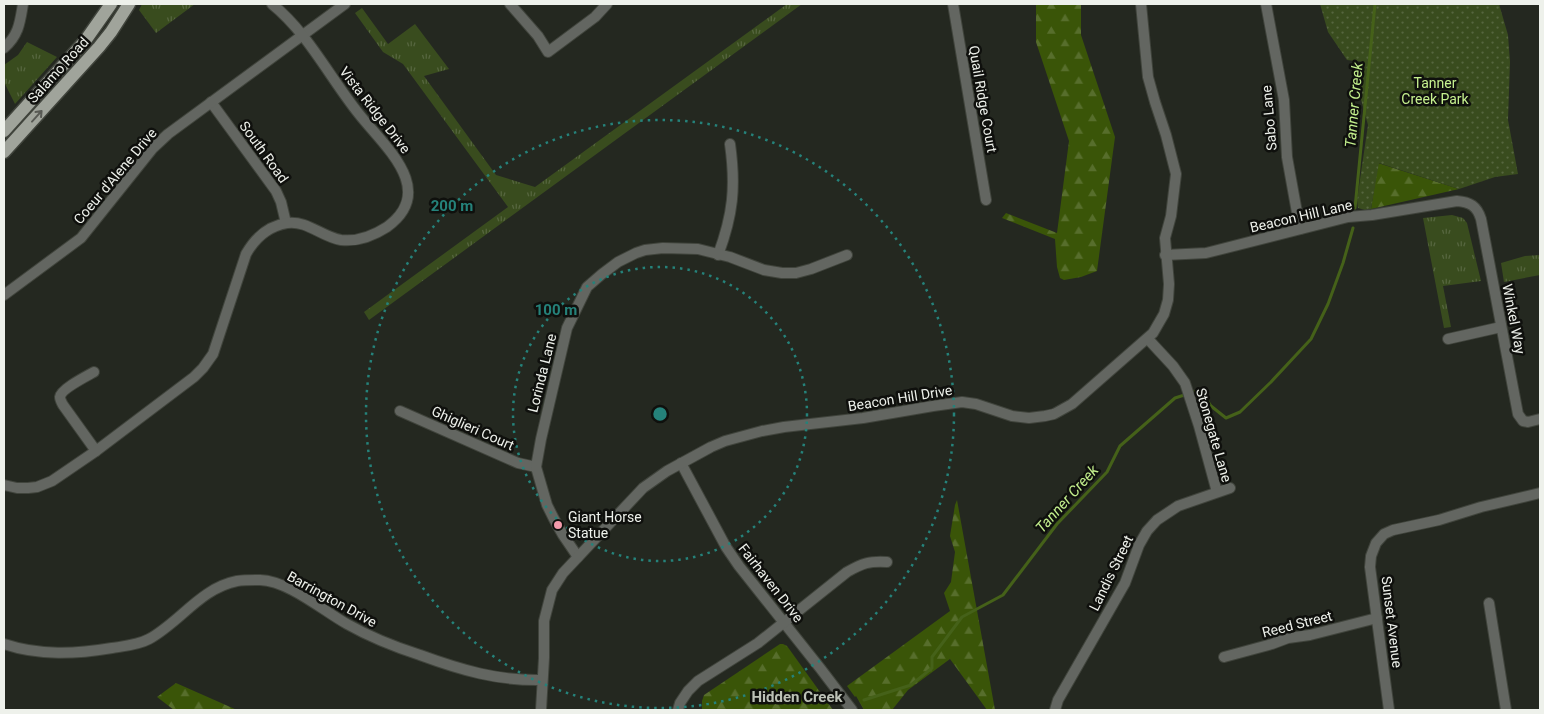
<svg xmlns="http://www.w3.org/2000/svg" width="1544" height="714" font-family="Roboto,sans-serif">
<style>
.grass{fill:url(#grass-tufts)}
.forest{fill:url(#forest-firs)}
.park{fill:url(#park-dots)}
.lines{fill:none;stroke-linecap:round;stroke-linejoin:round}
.stream{stroke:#456119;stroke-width:3}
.minor-casing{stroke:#40443c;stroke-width:12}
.major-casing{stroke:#40443c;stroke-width:15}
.minor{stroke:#636661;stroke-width:10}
.major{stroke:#a0a49b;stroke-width:12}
.oneway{stroke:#585a54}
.ring{fill:none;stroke:#25827a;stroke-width:2.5;stroke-dasharray:2.5 5}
.poi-dot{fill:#f39aab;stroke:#0f100d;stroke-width:2}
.labels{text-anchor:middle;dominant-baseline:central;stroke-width:5;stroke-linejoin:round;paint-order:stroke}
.street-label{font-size:14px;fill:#eef1eb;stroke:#0f100d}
.park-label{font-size:14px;fill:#c6f18f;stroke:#0f100d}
.poi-label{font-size:14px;fill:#eef1eb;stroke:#0f100d;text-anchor:start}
.water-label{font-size:15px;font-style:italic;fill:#c3ef8d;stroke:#0f100d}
.neighbourhood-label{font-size:15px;font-weight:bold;fill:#bcc1b6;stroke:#0f100d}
.centre{fill:#25827a;stroke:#0f100d;stroke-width:2.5}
.ring-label{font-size:15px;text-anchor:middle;font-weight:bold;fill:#25827a;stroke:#0f100d;stroke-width:5;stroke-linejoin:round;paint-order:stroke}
</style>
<defs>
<pattern id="grass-tufts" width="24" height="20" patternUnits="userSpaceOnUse" patternTransform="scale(1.25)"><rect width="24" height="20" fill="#394c1e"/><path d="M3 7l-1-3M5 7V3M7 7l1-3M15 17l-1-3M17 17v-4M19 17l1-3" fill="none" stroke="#56663f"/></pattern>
<pattern id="forest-firs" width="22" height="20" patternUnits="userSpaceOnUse" patternTransform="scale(1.25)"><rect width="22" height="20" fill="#3a5508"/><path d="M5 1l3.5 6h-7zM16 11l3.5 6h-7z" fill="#576e2c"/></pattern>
<pattern id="park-dots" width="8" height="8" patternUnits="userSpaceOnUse" patternTransform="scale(1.25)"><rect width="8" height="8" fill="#394c1e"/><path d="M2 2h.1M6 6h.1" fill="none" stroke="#56663f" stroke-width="1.8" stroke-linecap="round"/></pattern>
</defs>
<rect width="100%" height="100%" fill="#242820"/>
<g class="grass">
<polygon points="142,4 195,4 156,33 139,10"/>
<polygon points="787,4 802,4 369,320 364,312 508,207 403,64 383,52 355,13 362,8 388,44 415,24 449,69 424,76 496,175 535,187"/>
<polygon points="27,42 57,57 15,104 4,82 4,65 18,55"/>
<polygon points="1452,215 1463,218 1467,223 1481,281 1443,286 1451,327 1444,328 1423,218"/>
<polygon points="1540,255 1540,275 1504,282 1501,263 1525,256"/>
</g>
<g class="forest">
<polygon points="1036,4 1081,4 1081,35 1115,137 1097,271 1081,277 1064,280 1060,278 1057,267 1055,239 1002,218 1006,213 1057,233 1069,141 1036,42"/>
<polygon points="1378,163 1459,189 1371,209"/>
<polygon points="957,500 995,710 987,710 950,659 908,690 892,710 864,710 856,696 855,697 847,686 950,611 944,593 951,582 955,552 950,536 955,505"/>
<polygon points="780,644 783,644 787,646 833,710 702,710 702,701 704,695"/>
<polygon points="176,683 237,710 174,710 157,697"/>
</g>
<polygon class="park" points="1320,4 1499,4 1508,35 1510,62 1508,120 1518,174 1495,177 1459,189 1379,163 1371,209 1365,210 1358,208 1357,200 1368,125 1360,96 1364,62 1347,60 1328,32"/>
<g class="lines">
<g class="stream">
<polyline points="1355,208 1375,4"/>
<polyline points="864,700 911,685 932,668 932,657 962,617 1003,595 1057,524 1107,472 1120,446 1175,398 1200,390 1211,406 1226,418 1240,412 1271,382 1311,339 1328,304 1343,263 1353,228"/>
</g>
<g class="minor-casing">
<g id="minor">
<polyline points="510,4 538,36 548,52 595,17 607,4"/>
<polyline points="953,4 986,200"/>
<polyline points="1266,4 1284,100 1287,157 1300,229"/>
<path d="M4 48C19 35 20 22 23 4"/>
<polyline points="211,102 276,191 281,202 286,223"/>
<path d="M718 255C733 215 736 187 730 144"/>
<path d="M1165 255 1206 253 1348 217 1372 215 1457 201C1470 202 1477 206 1481 219L1518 414 1523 421 1528 422 1540 419"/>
<polyline points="4,295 81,238 153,148 168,134 345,4"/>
<polyline points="1148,339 1173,366 1185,383 1199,426 1217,492"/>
<polyline points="1448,339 1501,327"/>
<path d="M94 372C87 376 61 389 60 397 60 400 62 403 63 405L96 451"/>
<polyline points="400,411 518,463 536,467"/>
<polyline points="681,463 726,547 739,566 820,668 852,710"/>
<path d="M4 485 17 488H28L37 487 52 481 96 451 194 377 203 368 213 354 246 254C255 238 269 226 287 223 307 220 322 237 341 240 358 242 373 236 387 227 438 190 384 146 359 114 330 78 308 33 272 4"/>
<polyline points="578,557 563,535 554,519 547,505 536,467 541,439 567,328 587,287 602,274 618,262 636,253 645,250 663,248 698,249 730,257 764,270 782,273 796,273 811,269 847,255"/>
<polyline points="1489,603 1506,710"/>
<path d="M4 644C40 656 76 654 112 648 125 646 138 645 149 639 180 622 201 588 237 581 244 580 252 580 260 580 289 581 322 610 347 624 370 637 395 647 420 655 461 670 498 681 542 680"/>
<polyline points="1224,657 1272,644 1288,638 1310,635 1377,618"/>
<polyline points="541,710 544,658 544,621 552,590 563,573 643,488 667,471 711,447 725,441 762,431 784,427 863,418 933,406 962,402 976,404 1012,416 1029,418 1045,416 1054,414 1072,404 1153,333 1164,314 1168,300 1169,284 1165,238 1171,216 1176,174 1166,135 1155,102 1148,77 1141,4"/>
<path d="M678 710 680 703 688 691 698 681 758 643 847 572C863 563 869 561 887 562"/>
<polyline points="1055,710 1058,700 1125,583 1139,545 1147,531 1157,520 1178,506 1230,488"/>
<polyline points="1389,710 1370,567 1371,556 1376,543 1384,534 1393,530 1439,520 1481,507 1540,493"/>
</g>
</g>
<g class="major-casing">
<g id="major">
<polyline points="4,131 85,41 111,4"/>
<polyline points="4,152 99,47 111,32 129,4"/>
</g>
</g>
<use href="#minor" class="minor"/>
<use href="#major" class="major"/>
</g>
<defs><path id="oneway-shaft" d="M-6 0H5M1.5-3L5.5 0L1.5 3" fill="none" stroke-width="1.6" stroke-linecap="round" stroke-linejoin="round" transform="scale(1.25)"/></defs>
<use class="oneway" href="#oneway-shaft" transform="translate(37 116) rotate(-48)"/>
<g class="ring">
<circle cx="660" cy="414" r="147"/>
<circle cx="660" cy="414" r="294"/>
</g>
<circle class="poi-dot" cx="558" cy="525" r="5"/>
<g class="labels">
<g class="street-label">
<text transform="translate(58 70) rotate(-48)">Salamo Road</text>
<text transform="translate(983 99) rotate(80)">Quail Ridge Court</text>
<text transform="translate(375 110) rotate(52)">Vista Ridge Drive</text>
<text transform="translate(1269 118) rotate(-95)">Sabo Lane</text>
<text transform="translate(264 152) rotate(54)">South Road</text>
<text transform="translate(115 176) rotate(-50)">Coeur d'Alene Drive</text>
<text transform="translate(1301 216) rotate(-13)">Beacon Hill Lane</text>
<text transform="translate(1514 319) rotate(79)">Winkel Way</text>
<text transform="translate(542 373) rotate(-76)">Lorinda Lane</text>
<text transform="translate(900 398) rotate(-9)">Beacon Hill Drive</text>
<text transform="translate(473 428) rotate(24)">Ghiglieri Court</text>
<text transform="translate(1214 435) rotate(74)">Stonegate Lane</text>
<text transform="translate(1111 573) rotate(-64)">Landis Street</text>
<text transform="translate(771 583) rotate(52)">Fairhaven Drive</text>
<text transform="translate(332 599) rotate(29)">Barrington Drive</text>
<text transform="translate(1392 622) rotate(83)">Sunset Avenue</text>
<text transform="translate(1297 624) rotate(-14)">Reed Street</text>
</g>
<g class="park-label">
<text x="1435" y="83">Tanner<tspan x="1435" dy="16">Creek Park</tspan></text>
</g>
<g class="poi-label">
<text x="568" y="517">Giant Horse<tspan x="568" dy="16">Statue</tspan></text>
</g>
<g class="water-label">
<text transform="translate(1354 105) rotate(-85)">Tanner Creek</text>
<text transform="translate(1067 499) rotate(-48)">Tanner Creek</text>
</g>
<g class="neighbourhood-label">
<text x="797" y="697">Hidden Creek</text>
</g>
</g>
<circle cx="660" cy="414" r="8" class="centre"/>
<g class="ring-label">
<text x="452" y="211">200 m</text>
<text x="556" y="315">100 m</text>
</g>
<rect width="1544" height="714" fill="none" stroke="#eef1eb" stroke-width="10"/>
</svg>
